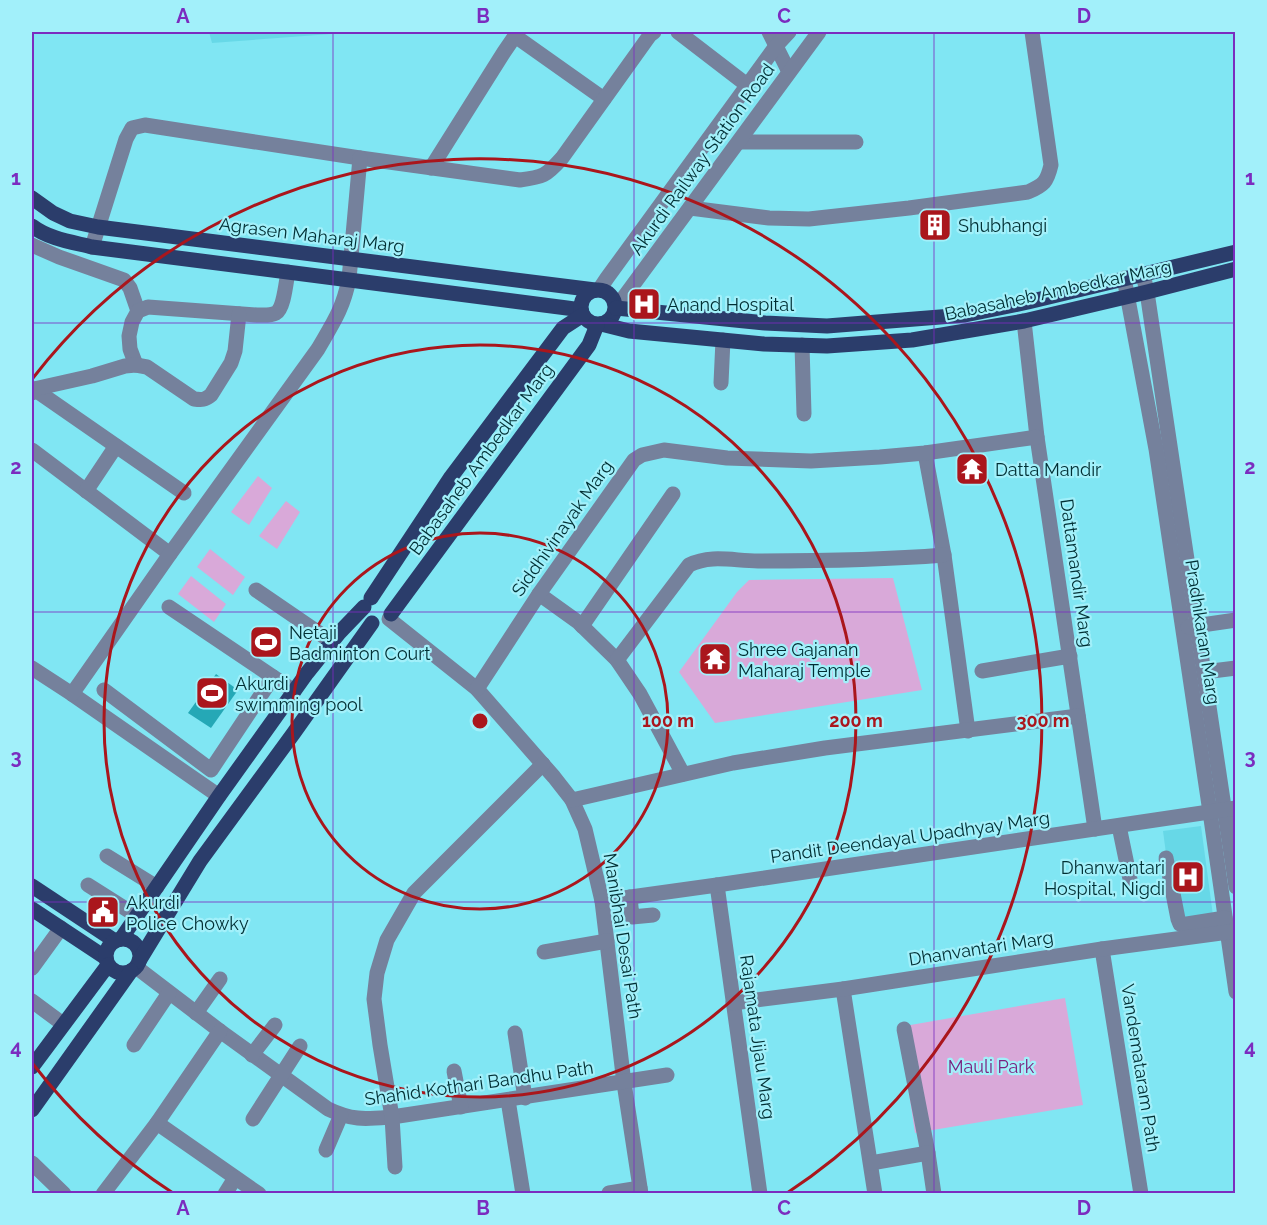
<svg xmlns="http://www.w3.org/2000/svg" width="1267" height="1225" font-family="Raleway,sans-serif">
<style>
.built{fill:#67d8e7}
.green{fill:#d9a9d9}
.water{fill:#25a8b6}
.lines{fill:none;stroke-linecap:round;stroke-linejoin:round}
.minor{stroke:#75819c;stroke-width:15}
.major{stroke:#2b3d6b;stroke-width:15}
.grid{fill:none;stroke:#7b2cbf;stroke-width:1.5;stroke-opacity:0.55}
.ring{fill:none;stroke:#aa161c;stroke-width:3}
.labels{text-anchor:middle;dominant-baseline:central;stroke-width:4.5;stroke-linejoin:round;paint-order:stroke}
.street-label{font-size:18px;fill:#002f34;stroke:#a2f0fa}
.poi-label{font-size:18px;fill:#002f34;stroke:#a2f0fa;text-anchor:start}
.park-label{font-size:18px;fill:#7b227e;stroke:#a2f0fa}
.centre{fill:#aa161c;stroke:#a2f0fa;stroke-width:3}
.ring-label{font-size:18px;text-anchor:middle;font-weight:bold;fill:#aa161c;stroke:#a2f0fa;stroke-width:4.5;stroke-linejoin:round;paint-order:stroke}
.neatline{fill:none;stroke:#7b2cbf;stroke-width:2}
.grid-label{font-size:20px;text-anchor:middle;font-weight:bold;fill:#7b2cbf}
</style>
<rect width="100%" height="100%" fill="#80e6f3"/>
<g class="built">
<polygon points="209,32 358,32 212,43"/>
<polygon points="1201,826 1214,923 1176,929 1163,831"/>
</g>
<g class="green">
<polygon points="258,476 272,488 249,525 231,512"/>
<polygon points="286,501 300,512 277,549 259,536"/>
<polygon points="210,549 245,577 233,595 197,567"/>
<polygon points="191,576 226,604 214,622 178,594"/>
<polygon points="893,578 922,690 715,723 679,672 737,592 749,580"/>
<polygon points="1065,998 1083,1105 915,1133 899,1027"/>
</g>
<polygon class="water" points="216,674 238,690 211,728 188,713"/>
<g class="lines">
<g class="minor">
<polyline points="678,32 747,85"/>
<polyline points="769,32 789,72"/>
<polyline points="739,142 856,142"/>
<polyline points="431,168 504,52 515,36 604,99"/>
<path d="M690 208 769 218 809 219 909 208 1028 192C1044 185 1047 182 1051 165L1032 32"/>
<polyline points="32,245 59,257 124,280 130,288 138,311"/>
<path d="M92 247 126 139 132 128 145 125 360 158 520 180C543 177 546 176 562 158L650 35 654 32"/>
<polyline points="1143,274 1147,292 1236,887"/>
<polyline points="1124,278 1156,449 1210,812 1236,992"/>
<polyline points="599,290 607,278 776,46 789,32"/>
<polyline points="616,308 819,32"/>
<polyline points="1024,321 1037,437 1095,829"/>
<polyline points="802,345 804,414"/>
<path d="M136 365 130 349 129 336 132 322 138 311 148 307 257 315C263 315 270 316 276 313 284 308 286 282 288 272"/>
<polyline points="721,383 723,340"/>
<polyline points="34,389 184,493"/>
<path d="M32 393 34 389 92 376 125 366 136 365 147 367 194 399C202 400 205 400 211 395L231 363 235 351 239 314"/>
<polyline points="32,450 170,554"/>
<polyline points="925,453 944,555 968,731"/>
<polyline points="86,491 116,446"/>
<polyline points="256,590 332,642"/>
<polyline points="539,594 578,622 617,660 640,694 683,774"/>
<polyline points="169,607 294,691"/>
<polyline points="389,619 477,689 554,777 572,800 585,829 602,901 624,1083 641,1194"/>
<polyline points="582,626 673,494"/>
<polyline points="1188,627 1236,620"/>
<path d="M617 660 689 565C711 554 734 561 758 561 820 561 882 560 944 555"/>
<polyline points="32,668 72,694 219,796"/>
<polyline points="982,671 1070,656"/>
<polyline points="1204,672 1236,668"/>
<polyline points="477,689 539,594 634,460 642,455 664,450 727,458 811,461 880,457 925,453 1037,437"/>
<polyline points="104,690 211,770 273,677"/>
<path d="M72 694 170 554 318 349C333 323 343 309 349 279L360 158"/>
<polyline points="572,800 733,763 825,748 1078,716"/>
<polyline points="1119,826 1130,879"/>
<polyline points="107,856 157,887"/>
<polyline points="1166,858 1178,919 1180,924 1187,924 1225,918"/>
<polyline points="88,885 137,916"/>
<polyline points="717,885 760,1194"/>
<polyline points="630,897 632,917 653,915"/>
<polyline points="602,901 717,885 1236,808"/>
<polyline points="1102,949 1141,1194"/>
<polyline points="544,952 607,941"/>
<path d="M136 967 220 1031 328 1109C353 1121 366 1119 392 1117L667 1075"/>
<polyline points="32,968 61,928"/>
<polyline points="843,989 875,1194"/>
<polyline points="32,1001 63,1024"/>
<polyline points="733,1003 843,989 1102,949 1236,931"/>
<polyline points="196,1013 220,979"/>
<polyline points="904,1029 928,1153 934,1194"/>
<polyline points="515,1033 525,1098"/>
<polyline points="134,1045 169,993"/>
<polyline points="252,1055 275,1025"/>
<polyline points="454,1071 461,1107"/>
<polyline points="508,1100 523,1194"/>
<polyline points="253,1119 300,1046"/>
<polyline points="157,1123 259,1194"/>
<polyline points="326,1150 341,1115"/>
<polyline points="32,1163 64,1194"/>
<polyline points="871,1163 928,1153"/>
<polyline points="395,1167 392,1117 380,1045 374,999 377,973 387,940 414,893 543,764"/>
<polyline points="609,1193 640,1188"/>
<polyline points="103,1194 157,1123 220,1031"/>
<polyline points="225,1194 235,1178"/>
</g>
<g class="major">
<polyline points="32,198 53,213 70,221 98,227 595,290"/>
<path d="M32 226C49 239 72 242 92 247L567 308 581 310"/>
<circle cx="598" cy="307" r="17"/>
<polyline points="616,308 765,323 827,326 965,315 1028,302 1236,252"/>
<polyline points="601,324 629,331 764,344 827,346 912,340 1024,321 1147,292 1236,269"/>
<polyline points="371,598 451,477 563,328 583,315"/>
<polyline points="391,614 589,345 597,325"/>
<polyline points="32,886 115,941"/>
<polyline points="32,909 106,958"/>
<polyline points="121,939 219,796 307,673 339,633 364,607"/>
<circle cx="123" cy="956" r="17"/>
<polyline points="139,961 200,861 293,734 372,623"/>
<polyline points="32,1067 108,965"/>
<polyline points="32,1110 131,971"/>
</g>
</g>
<path class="grid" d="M333 32V1194M634 32V1194M934 32V1194M32 323H1236M32 612H1236M32 902H1236"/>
<g class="ring">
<circle cx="480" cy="721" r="188"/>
<circle cx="480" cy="721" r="376"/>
<path d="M173 1193A563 563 0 0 1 33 1064M33 378A563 563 0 1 1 787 1193"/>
</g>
<defs>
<g id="building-square" transform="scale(1.725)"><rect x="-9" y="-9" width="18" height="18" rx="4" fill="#aa161c" stroke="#a2f0fa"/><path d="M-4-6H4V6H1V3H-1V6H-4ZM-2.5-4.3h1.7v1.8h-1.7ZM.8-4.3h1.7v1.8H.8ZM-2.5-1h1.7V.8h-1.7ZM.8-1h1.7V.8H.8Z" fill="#fff"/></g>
<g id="hospital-square" transform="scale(1.725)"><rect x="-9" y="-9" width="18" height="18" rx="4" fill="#aa161c" stroke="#a2f0fa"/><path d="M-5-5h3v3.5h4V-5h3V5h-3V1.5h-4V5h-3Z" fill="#fff"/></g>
<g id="temple-square" transform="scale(1.725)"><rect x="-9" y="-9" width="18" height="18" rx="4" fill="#aa161c" stroke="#a2f0fa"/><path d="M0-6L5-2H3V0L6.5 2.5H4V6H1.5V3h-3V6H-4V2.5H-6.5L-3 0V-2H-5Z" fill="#fff"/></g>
<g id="stadium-square" transform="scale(1.725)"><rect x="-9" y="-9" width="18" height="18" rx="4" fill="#aa161c" stroke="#a2f0fa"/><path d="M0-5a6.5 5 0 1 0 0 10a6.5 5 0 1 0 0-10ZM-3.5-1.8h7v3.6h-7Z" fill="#fff"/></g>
<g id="civic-square" transform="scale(1.725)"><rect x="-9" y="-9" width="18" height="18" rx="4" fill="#aa161c" stroke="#a2f0fa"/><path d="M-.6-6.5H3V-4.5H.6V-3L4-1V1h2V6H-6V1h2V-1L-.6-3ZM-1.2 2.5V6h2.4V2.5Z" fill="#fff"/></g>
</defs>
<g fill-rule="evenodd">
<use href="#building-square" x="935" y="225"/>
<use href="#hospital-square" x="644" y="304"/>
<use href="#temple-square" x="972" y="469"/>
<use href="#stadium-square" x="266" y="642"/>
<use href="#temple-square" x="715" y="659"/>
<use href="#stadium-square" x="212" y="693"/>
<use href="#hospital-square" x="1188" y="877"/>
<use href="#civic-square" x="103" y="912"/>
</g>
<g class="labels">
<g class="street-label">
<text transform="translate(702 159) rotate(-54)">Akurdi Railway Station Road</text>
<text transform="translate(312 235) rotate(7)">Agrasen Maharaj Marg</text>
<text transform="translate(1058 290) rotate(-12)">Babasaheb Ambedkar Marg</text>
<text transform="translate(481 459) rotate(-54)">Babasaheb Ambedkar Marg</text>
<text transform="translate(562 528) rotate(-55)">Siddhivinayak Marg</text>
<text transform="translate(1077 573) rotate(82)">Dattamandir Marg</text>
<text transform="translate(1203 632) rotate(81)">Pradhikaran Marg</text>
<text transform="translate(910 837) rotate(-8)">Pandit Deendayal Upadhyay Marg</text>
<text transform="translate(623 936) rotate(81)">Manibhai Desai Path</text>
<text transform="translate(981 948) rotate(-9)">Dhanvantari Marg</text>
<text transform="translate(758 1037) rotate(82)">Rajamata Jijau Marg</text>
<text transform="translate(1141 1068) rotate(81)">Vandemataram Path</text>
<text transform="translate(479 1083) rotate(-8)">Shahid Kothari Bandhu Path</text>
</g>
<g class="poi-label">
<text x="958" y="225">Shubhangi</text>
<text x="667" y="304">Anand Hospital</text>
<text x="995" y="469">Datta Mandir</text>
<text x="289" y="632">Netaji<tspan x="289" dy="21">Badminton Court</tspan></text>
<text x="738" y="649">Shree Gajanan<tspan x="738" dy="21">Maharaj Temple</tspan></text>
<text x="235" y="683">Akurdi<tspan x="235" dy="21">swimming pool</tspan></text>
<text x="1165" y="867" text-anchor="end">Dhanwantari<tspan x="1165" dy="21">Hospital, Nigdi</tspan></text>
<text x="126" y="902">Akurdi<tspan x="126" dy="21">Police Chowky</tspan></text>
</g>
<g class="park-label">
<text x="991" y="1066">Mauli Park</text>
</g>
</g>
<circle cx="480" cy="721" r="9" class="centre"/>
<g class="ring-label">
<text x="668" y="727">100 m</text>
<text x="856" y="727">200 m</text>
<text x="1043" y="727">300 m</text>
</g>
<rect width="1267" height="1225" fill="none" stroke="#a2f0fa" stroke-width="66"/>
<rect x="33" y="33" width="1201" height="1159" class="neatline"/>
<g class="grid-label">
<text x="183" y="23">A</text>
<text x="483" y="23">B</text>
<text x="784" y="23">C</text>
<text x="1084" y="23">D</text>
<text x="16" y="185">1</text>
<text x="1250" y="185">1</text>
<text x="16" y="474">2</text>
<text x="1250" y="474">2</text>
<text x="16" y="764">3</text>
<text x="1250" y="764">3</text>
<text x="16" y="1054">4</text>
<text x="1250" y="1054">4</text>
<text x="183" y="1215">A</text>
<text x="483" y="1215">B</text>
<text x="784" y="1215">C</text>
<text x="1084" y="1215">D</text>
</g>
</svg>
